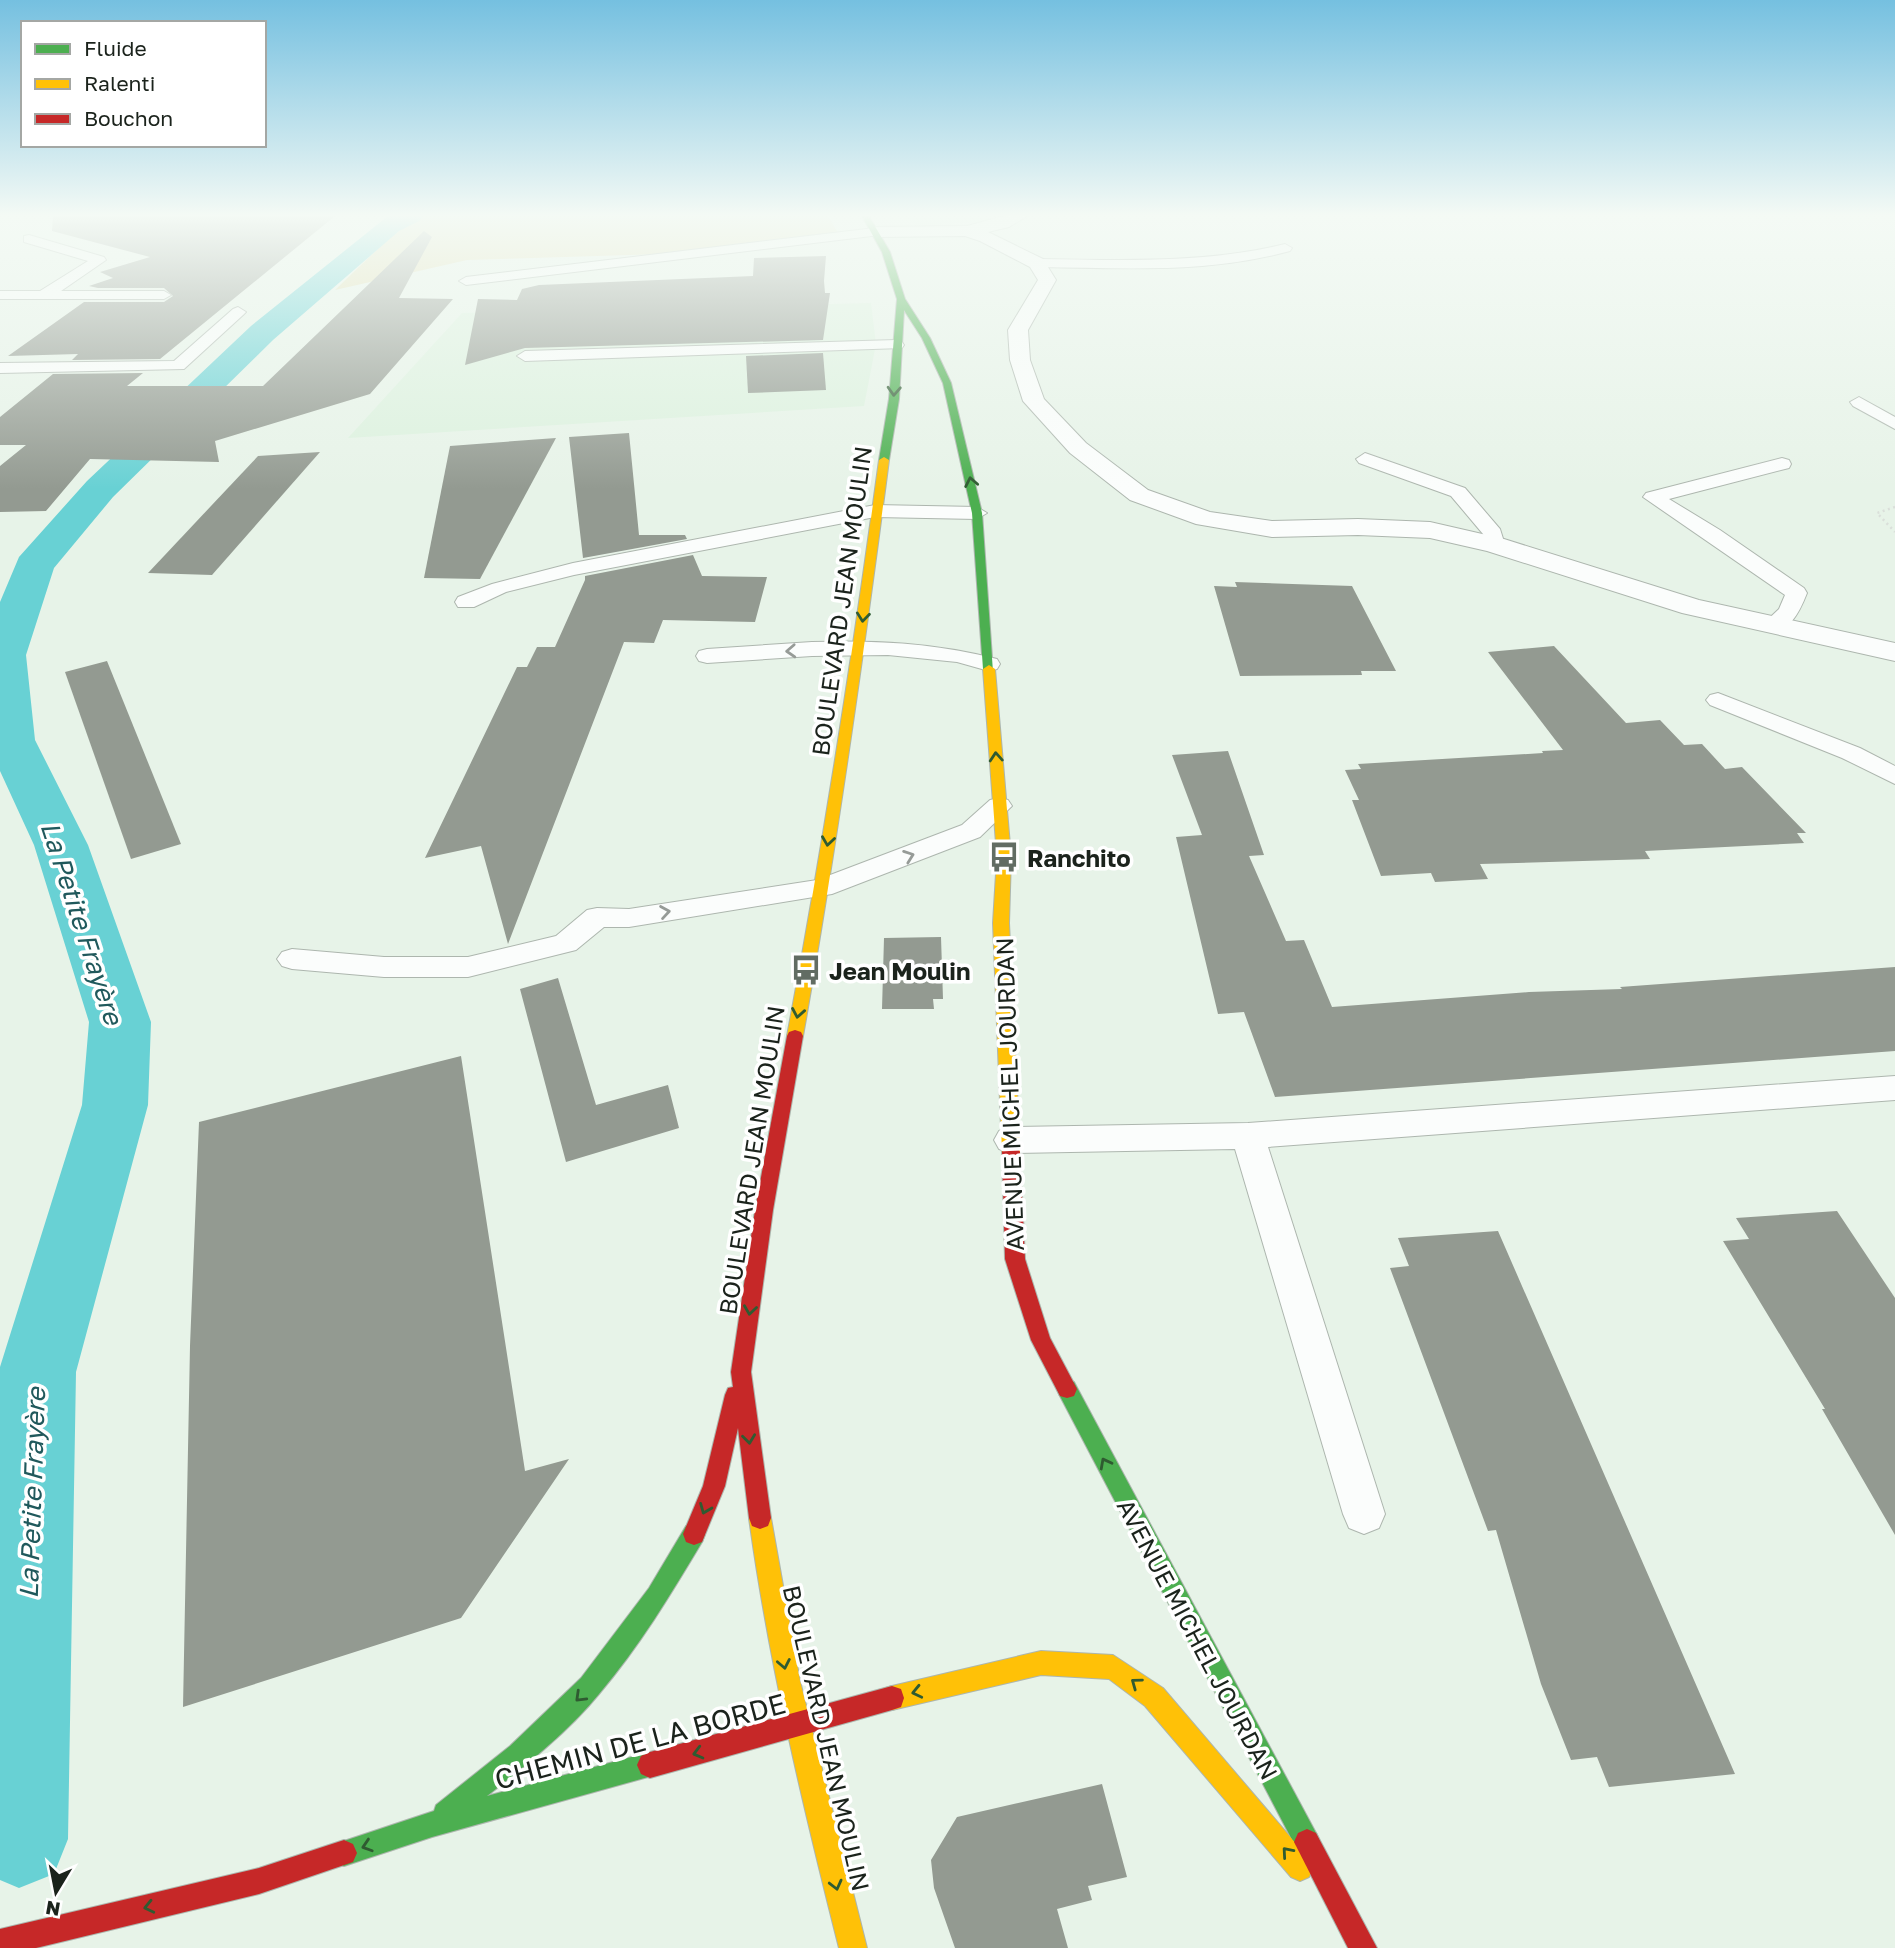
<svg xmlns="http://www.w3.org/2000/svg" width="1895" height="1948" font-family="'Golos Text',sans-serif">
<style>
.built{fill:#dcf1de}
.green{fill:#e2ddaf}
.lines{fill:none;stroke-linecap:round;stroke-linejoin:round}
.canal{fill:#68d1d4;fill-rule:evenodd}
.building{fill:#939a91}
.lane-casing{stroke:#adb6ae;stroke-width:2}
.street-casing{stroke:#adb6ae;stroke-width:2}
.fast-casing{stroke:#adb6ae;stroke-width:2}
.slow-casing{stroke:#adb6ae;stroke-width:2}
.jam-casing{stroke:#adb6ae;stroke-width:2}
.path{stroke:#dadfda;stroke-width:2.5;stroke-dasharray:2 3.5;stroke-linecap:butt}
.lane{fill:#fbfdfc;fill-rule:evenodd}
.street{fill:#fbfdfc;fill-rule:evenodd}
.fast{fill:#4caf50;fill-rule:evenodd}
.slow{fill:#ffc107;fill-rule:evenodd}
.jam{fill:#c62828;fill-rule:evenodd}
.oneway{stroke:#2f5b31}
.oneway2{stroke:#969b97}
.labels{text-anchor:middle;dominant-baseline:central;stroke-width:7;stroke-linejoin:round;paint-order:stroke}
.street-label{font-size:24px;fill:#1b231c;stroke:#fff}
.poi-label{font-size:24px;font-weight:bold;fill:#1b231c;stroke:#fff;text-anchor:start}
.water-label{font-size:26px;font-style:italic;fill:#20595c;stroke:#fff}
.near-street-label{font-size:28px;fill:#1b231c;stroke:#fff}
</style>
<rect width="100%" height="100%" fill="#e7f3e8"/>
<g class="built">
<polygon points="906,216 1000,216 992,221 916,225"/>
<polygon points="871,303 876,344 864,406 348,438 462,313"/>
</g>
<polygon class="green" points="418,216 828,216 838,233 662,254 467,260 335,290 385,242"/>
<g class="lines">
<polygon class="canal" points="388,216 423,216 419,221 399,231 273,340 113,497 54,568 26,655 35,740 88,845 151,1022 148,1105 76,1372 68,1839 54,1874 19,1888 0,1880 0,1367 82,1105 89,1022 34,845 0,771 0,602 19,557 87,481 251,326"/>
</g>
<g class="building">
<polygon points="53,216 335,216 160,359 72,360 78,354 8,356 84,302 164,302 173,296 164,288 98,288 89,286 113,278 100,272 150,257 52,231"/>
<polygon points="424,231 432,237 399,298 453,299 370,394 215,441 219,462 90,459 46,511 0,512 0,466 26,445 0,445 0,417 53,374 143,373 127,386 263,386"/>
<polygon points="826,256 824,281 825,293 830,293 823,340 525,348 465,365 478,299 517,300 522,289 539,285 753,276 754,258"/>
<polygon points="823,353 826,390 748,393 746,356"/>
<polygon points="629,433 639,535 685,535 687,539 583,558 569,437"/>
<polygon points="556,438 480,579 424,578 450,446"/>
<polygon points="320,452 212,575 148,573 258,456"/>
<polygon points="693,555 702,576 767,577 755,622 663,620 654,643 624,642 508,944 481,846 425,858 517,667 527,667 537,647 555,647 585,580 585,576"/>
<polygon points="1235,582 1352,586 1396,671 1361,671 1362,675 1240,676 1214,586 1237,587"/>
<polygon points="1554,646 1626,723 1660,720 1684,745 1702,744 1725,769 1742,767 1806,833 1797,833 1804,843 1645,851 1650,859 1480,864 1488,879 1435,882 1431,873 1381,876 1352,800 1359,800 1345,770 1361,769 1358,764 1543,753 1542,751 1563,750 1488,652"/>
<polygon points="107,661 181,844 131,859 65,672"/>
<polygon points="1228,751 1264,855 1249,856 1286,941 1304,940 1332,1007 1529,992 1622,989 1620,987 1895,967 1895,1051 1275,1097 1244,1012 1218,1014 1176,837 1202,835 1172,755"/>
<polygon points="941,937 943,999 933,999 934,1009 882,1009 884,938"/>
<polygon points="558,978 596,1105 668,1085 679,1128 566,1162 520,989"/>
<polygon points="461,1056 525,1471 569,1459 461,1618 183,1707 190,1346 199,1122"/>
<polygon points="1837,1211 1895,1298 1895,1535 1822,1409 1825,1409 1723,1241 1749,1239 1736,1218"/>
<polygon points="1498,1231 1735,1774 1609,1787 1597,1757 1571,1760 1541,1684 1496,1530 1488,1531 1390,1268 1409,1266 1398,1238"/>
<polygon points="1102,1784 1127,1877 1088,1886 1092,1900 1057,1909 1068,1948 955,1948 934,1888 931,1860 957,1817"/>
</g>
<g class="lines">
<g class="lane-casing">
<g id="lane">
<polygon points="875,228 880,229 880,235 466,285 459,281 466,277"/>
<polygon points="29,235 104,257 106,260 61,291 164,291 171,295 164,299 0,299 0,291 40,291 88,261 24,242 24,236"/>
<path d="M1285 244 1292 248 1290 251C1206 274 1123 268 1037 267L1030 263 1037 259C1121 260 1203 264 1285 244Z"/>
<polygon points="238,307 246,312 243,315 184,369 0,373 0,363 174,361 233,309"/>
<polygon points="896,340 902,342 904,345 902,348 525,361 517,356 525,351"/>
<polygon points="1859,397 1895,417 1895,429 1853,406 1850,402"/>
<polygon points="1365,453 1465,488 1500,529 1505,545 1502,549 1488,549 1483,534 1451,496 1359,463 1356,459"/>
<path d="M1782 458 1789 460 1791 464 1789 468 1669 499 1720 530 1804 588 1807 593C1800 611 1789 636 1765 630L1762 625 1779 609 1785 595 1643 497 1646 493Z"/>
<polygon points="875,505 977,507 987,513 977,519 875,517 574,575 506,592 474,607 458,607 455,602 458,597 492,584 573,563"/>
<path d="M812 642C876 640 935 643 997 659L1000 664 997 669 989 671 957 662 888 655 812 656 707 663 699 661 696 656 699 651 707 649Z"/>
<polygon points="1718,693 1860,748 1895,766 1895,784 1842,758 1710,705 1706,700 1710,695"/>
<polygon points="999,798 1008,800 1012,806 980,837 832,894 629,927 604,927 576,950 468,977 384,977 292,969 282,966 277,959 282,952 292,949 384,957 468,957 556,936 587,910 597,908 629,909 817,880 962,825 990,800"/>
<polygon points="1895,1076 1895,1100 1268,1147 1385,1514 1379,1528 1364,1534 1349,1528 1343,1514 1235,1149 1011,1153 999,1149 994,1140 999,1131 1011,1127 1248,1123"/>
</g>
</g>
<g class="street-casing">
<polygon id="street" points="1004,216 1027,216 1009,227 988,232 1043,259 1056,280 1028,330 1030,360 1044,399 1086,443 1148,490 1210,512 1272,521 1358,519 1430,522 1504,539 1699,600 1895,643 1895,661 1682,613 1487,551 1430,538 1358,535 1272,537 1196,524 1130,500 1070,453 1023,401 1010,360 1008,330 1038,280 1030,267 980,241 965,236 875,237 866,232 875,227 967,226"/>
</g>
<g class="fast-casing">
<g id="fast">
<polygon points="862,216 869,216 890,252 905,299 930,338 951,383 982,513 993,672 989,673 983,669 972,513 943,383 922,338 904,310 899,399 889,460 884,463 879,460 889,399 897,299 882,252"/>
<polygon points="1067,1380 1074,1382 1316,1833 1320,1842 1316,1851 1307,1855 1298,1851 1060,1396 1057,1389 1060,1382"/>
<path d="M694 1523 702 1526 705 1534 702 1542C671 1594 639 1647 599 1694 569 1731 524 1767 487 1796L650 1752 659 1756 663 1765 659 1774 432 1837 344 1866 335 1862 331 1853 335 1844 434 1811 436 1805 510 1746 581 1678 649 1588 686 1526Z"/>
</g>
</g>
<g class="slow-casing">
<g id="slow">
<path d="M884 457 889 460C864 653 837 845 803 1036L801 1040H789L787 1036C823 845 853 653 879 460Z"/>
<polygon points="989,665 995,669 1011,857 1009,923 1020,1152 1017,1157 1011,1159 1005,1157 1002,1152 993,923 997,857 983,669"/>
<path d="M760 1507 768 1510 771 1518 800 1681 867 1948H839C803 1806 769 1664 749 1518L752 1510Z"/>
<polygon points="1041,1651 1113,1655 1163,1688 1309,1859 1313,1868 1309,1877 1300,1881 1291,1877 1145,1706 1109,1679 1041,1675 892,1710 883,1707 880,1698 883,1689 892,1686"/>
</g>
</g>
<g class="jam-casing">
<g id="jam">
<polygon points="795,1030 801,1032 803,1036 773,1210 751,1372 771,1518 768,1526 760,1529 752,1526 749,1518 738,1428 725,1486 702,1542 694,1545 686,1542 683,1534 703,1486 725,1395 728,1388 733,1387 731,1372 755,1210 787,1036 789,1032"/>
<polygon points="1011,1145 1017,1147 1020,1152 1025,1259 1050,1338 1077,1389 1074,1396 1067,1398 1060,1396 1031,1340 1005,1259 1002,1152 1005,1147"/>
<polygon points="892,1686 901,1689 904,1698 901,1707 892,1710 650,1778 641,1774 637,1765 641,1756 650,1752"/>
<polygon points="1307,1829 1316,1833 1377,1948 1348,1948 1294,1842 1298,1833"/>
<polygon points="344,1840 353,1844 357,1853 353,1862 259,1894 36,1948 0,1948 0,1929 259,1868"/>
</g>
</g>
<polyline class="path" points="1895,507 1877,513 1895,532"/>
<use href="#lane" class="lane"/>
<use href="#street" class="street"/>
<use href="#fast" class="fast"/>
<use href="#slow" class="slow"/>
<use href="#jam" class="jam"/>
</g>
<defs><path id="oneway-chevron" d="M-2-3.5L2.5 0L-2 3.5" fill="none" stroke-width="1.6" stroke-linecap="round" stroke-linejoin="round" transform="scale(1.75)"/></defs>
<g class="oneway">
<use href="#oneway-chevron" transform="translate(894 391) rotate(93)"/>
<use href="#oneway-chevron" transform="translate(971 482) rotate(-101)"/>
<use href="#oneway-chevron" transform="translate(863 617) rotate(96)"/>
<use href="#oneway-chevron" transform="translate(996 757) rotate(-94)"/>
<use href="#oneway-chevron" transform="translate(828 841) rotate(98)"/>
<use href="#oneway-chevron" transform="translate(798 1013) rotate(100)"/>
<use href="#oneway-chevron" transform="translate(750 1310) rotate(98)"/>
<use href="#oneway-chevron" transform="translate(749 1439) rotate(83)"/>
<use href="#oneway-chevron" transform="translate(1105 1463) rotate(-118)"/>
<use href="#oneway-chevron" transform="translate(705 1509) rotate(112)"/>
<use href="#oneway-chevron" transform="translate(784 1664) rotate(79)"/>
<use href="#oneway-chevron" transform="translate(1136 1683) rotate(-144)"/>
<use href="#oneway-chevron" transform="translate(917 1692) rotate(167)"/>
<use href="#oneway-chevron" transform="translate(580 1697) rotate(136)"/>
<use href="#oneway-chevron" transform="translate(698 1753) rotate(165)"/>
<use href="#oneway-chevron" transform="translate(367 1846) rotate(162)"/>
<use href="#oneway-chevron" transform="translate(1287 1852) rotate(-131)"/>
<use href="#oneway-chevron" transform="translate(836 1885) rotate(76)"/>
<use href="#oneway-chevron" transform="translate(149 1907) rotate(167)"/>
</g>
<g class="oneway2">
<use href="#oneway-chevron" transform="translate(791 651) rotate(177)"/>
<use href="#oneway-chevron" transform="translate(909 856) rotate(-20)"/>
<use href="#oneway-chevron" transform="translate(665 912) rotate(-9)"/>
</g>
<linearGradient id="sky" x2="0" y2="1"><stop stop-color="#75c0e0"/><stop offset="0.44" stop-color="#f4faf5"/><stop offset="1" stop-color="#f4faf5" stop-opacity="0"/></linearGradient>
<rect width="1895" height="489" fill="url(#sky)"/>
<defs>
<g id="bus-bare" transform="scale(2.415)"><path d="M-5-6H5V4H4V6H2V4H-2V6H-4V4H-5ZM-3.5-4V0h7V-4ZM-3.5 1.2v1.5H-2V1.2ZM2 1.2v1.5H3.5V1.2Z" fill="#626c63" stroke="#fff" stroke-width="2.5" paint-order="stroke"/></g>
</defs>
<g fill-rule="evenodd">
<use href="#bus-bare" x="1004" y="857"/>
<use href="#bus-bare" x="806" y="970"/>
</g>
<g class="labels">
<g class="street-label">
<text transform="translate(841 601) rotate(-82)">BOULEVARD JEAN MOULIN</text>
<text transform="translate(1009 1094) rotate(-92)">AVENUE MICHEL JOURDAN</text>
<text transform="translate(751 1160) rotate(-81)">BOULEVARD JEAN MOULIN</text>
<text transform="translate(1198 1639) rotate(62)">AVENUE MICHEL JOURDAN</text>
<text transform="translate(827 1738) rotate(77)">BOULEVARD JEAN MOULIN</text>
</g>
<g class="poi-label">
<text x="1027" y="857">Ranchito</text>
<text x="829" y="970">Jean Moulin</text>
</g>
<g class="water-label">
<text transform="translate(82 923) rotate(72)">La Petite Frayère</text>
<text transform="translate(32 1493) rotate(-88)">La Petite Frayère</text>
</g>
<g class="near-street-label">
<text transform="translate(640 1741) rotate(-15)">CHEMIN DE LA BORDE</text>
</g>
</g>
<rect x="21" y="21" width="245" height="126" fill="#ffffff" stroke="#a4a7a4" stroke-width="2"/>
<rect x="35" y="44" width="35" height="10" fill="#4caf50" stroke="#a4a7a4" stroke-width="2"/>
<text x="84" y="56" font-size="21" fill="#1b231c">Fluide</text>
<rect x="35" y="79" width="35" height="10" fill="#ffc107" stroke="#a4a7a4" stroke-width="2"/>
<text x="84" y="91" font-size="21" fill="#1b231c">Ralenti</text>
<rect x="35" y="114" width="35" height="10" fill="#c62828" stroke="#a4a7a4" stroke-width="2"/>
<text x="84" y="126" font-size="21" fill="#1b231c">Bouchon</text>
<g transform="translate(56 1892) rotate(190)" stroke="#ffffff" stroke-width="5" paint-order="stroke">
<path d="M0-5L12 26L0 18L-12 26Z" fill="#1b231c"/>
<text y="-10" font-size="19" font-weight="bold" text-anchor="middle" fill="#1b231c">N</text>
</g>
</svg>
